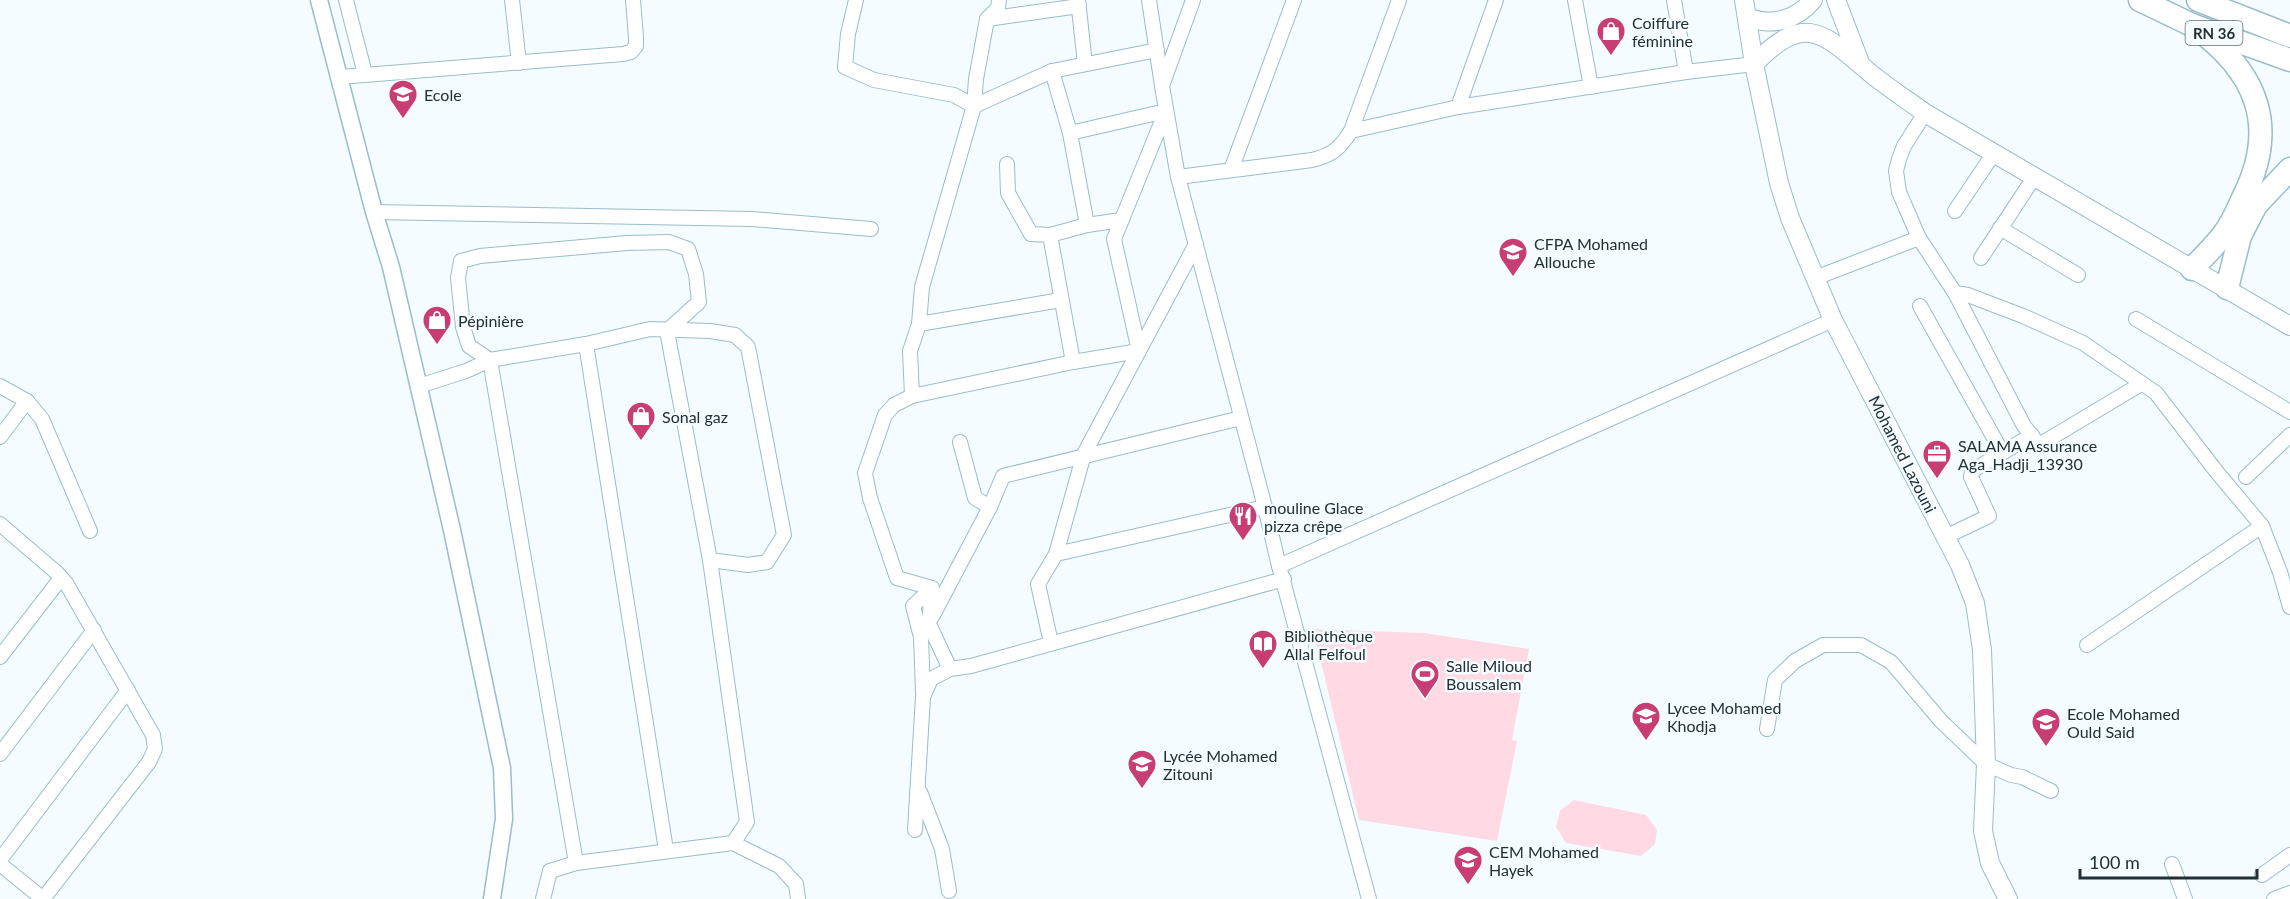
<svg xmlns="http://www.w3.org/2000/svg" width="2290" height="899" font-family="Lato,sans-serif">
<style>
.green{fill:#ffdae4}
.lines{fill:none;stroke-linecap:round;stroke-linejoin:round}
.minor-casing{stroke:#99bdca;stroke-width:16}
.tertiary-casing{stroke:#99bdca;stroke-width:19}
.secondary-casing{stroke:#99bdca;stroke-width:20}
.trunk-casing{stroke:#99bdca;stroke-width:25}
.minor{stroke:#fff;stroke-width:14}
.tertiary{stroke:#fff;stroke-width:16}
.secondary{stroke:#fff;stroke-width:18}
.trunk{stroke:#fff;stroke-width:22}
.labels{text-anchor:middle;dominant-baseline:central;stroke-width:5;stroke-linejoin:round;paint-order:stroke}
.shield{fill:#f5fcff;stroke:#616d72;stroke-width:1.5}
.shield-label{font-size:15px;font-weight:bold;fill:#213035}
.poi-label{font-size:16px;fill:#213035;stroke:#f5fcff;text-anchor:start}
.street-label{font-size:16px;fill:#213035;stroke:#f5fcff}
</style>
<rect width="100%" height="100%" fill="#f5fcff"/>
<g class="green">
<polygon points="1313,629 1424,633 1529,649 1512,740 1517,741 1497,841 1359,820"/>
<polygon points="1574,800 1646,815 1657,830 1655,844 1641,856 1566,843 1556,827 1560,811"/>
</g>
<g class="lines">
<g class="minor-casing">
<g id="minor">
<polyline points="346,0 365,74"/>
<polyline points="512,0 519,63"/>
<polyline points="856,0 848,34 845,67 874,80 954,95 974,106 1052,71 1157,50"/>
<polyline points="999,0 998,8 987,19 976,79 974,106 922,287 919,324 910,351 912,396 894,405 885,415 865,473 870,498 897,578 932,588 929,624 950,669 971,666 1284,579"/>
<polyline points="1078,0 1085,64"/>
<polyline points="1149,0 1162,86 1178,177 1265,507 1279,566 1369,899"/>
<polyline points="1575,0 1591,87"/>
<polyline points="1674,0 1686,72"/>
<polyline points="987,19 1079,6"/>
<polyline points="1052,71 1070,133 1087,225"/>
<polyline points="340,77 623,54 631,52 636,46 636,37 633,0"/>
<polyline points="1163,83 1193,0"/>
<polyline points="1458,107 1496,0"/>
<polyline points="1925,113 1904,146 1899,159 1896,171 1899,192 1919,238 1955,293 2024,426 2039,445 2141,384"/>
<polyline points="1351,131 1399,0"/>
<polyline points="1070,133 1166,111"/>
<polyline points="1007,164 1008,193 1031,234 1050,235"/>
<polyline points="1231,170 1294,0"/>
<path d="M1178 177 1312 160C1333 155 1340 148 1351 131L1458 107 1686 72 1754 64"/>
<polyline points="1955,211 1994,153"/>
<polyline points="374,212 752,219 871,229"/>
<polyline points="2000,228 2078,275"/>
<polygon points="669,242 688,249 696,274 699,302 667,331 710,560 747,822 733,843 576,863 490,360 469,346 463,327 458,278 461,261 480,256 627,243"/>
<polyline points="1981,258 2035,176"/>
<polyline points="1815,278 1919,238"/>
<polyline points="1955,293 1968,295 2023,316 2083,343 2156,393 2216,471 2262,526 2280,572 2290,607"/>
<polyline points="1920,306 2002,452"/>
<polyline points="2136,319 2290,412"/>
<polyline points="919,324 1061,300"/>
<polyline points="586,344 666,850"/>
<polyline points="1073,362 1050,235 1087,225 1121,220"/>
<polyline points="0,386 27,401 42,419 90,531"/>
<polyline points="419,386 466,371 490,360 586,344 650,329 710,331 735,335 748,347 784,535 767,562 748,565 710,560"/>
<polyline points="912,396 1073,362 1139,351 1114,239 1166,111"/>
<polyline points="0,437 27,401"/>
<polyline points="960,442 975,498 990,507"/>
<polyline points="2246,477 2290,435"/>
<polyline points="0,524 56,572 66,583 153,735 155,749 149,762 43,899"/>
<polyline points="1945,537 1989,516 1971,477 1972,471 2032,435"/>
<polyline points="1056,554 1265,507"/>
<polyline points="1279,566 1833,320"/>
<polyline points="932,617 990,507 1003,476 1241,418"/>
<polyline points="1051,643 1038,584 1056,554 1084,454 1196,244"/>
<polyline points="2087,645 2262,526"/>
<polyline points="0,657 61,578"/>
<polyline points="923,692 921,637 913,606 932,588"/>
<polyline points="1767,729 1775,680 1795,661 1823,645 1861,645 1891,662 1941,721 1986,764 2011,775 2022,777 2051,791"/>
<polyline points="0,754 94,630"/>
<polyline points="920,792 942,849 949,891"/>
<polyline points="915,830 923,697 931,679 950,669"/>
<polyline points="733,843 779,866 796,884 798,899"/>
<polyline points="0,860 128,690"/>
<polyline points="0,864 43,899"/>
<polyline points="2172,864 2185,899"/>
<polyline points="2262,875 2290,855"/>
<polyline points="543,899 550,871 576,863"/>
<polyline points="2274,899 2290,893"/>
</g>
</g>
<g class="tertiary-casing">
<polyline id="tertiary" points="319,0 374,212 391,267 452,530 502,768 504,819 492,899"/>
</g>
<g class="secondary-casing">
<g id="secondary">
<polyline points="1744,0 1754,64 1779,183 1790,218 1833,320 1960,565 1975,603 1982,650 1986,764 1983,831 1990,863 2008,899"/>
<polyline points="1836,0 1859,60"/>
<path d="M1747 17C1772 27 1796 20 1813 0"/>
<path d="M1754 64C1805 12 1822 32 1869 72 1887 87 1906 99 1925 113L2290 326"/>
</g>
</g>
<g class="trunk-casing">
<g id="trunk">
<polyline points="2140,0 2192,25 2290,60"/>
<polyline points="2198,0 2290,36"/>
<path d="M2192 25C2256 70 2280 125 2243 198 2237 211 2232 224 2223 235 2214 247 2203 257 2192 269"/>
<polyline points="2227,288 2240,236 2256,205 2290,169"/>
</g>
</g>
<use href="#minor" class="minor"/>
<use href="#tertiary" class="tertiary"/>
<use href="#secondary" class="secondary"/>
<use href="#trunk" class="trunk"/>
</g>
<defs>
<g id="shop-pin" transform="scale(1.5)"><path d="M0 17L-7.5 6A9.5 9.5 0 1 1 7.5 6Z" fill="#c73d74" stroke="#f5fcff"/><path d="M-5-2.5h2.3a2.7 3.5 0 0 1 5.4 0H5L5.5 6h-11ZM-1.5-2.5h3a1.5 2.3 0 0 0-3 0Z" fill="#fff"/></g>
<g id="school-pin" transform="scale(1.5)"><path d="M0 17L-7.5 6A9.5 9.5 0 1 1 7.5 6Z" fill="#c73d74" stroke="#f5fcff"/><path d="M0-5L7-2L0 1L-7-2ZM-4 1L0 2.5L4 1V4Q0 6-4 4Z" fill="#fff"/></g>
<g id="university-pin" transform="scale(1.5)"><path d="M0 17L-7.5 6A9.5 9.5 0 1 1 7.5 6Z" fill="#c73d74" stroke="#f5fcff"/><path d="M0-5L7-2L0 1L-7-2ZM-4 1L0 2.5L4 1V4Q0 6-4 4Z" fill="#fff"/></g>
<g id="office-pin" transform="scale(1.5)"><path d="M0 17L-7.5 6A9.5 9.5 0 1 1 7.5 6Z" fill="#c73d74" stroke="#f5fcff"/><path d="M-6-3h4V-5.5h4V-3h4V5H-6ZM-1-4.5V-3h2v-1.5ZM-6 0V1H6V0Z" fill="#fff"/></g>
<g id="restaurant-pin" transform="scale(1.5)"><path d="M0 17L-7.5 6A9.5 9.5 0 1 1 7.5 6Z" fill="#c73d74" stroke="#f5fcff"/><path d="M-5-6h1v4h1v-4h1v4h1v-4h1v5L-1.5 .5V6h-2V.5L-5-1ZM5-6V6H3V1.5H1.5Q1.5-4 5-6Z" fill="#fff"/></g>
<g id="library-pin" transform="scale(1.5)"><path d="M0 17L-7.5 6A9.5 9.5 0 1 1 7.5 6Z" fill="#c73d74" stroke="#f5fcff"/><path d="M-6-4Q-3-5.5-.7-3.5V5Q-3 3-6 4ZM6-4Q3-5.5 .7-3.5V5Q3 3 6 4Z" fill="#fff"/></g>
<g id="stadium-pin" transform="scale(1.5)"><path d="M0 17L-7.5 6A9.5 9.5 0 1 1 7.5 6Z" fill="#c73d74" stroke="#f5fcff"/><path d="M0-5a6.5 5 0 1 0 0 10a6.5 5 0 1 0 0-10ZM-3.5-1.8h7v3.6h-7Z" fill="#fff"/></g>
</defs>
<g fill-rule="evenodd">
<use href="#shop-pin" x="1611" y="31"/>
<use href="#school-pin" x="403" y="94"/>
<use href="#university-pin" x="1513" y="252"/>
<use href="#shop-pin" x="437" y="320"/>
<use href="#shop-pin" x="641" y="416"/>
<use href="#office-pin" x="1937" y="454"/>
<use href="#restaurant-pin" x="1243" y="516"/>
<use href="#library-pin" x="1263" y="644"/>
<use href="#stadium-pin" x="1425" y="674"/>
<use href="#school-pin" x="1646" y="716"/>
<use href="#school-pin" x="2046" y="722"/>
<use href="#school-pin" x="1142" y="764"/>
<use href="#school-pin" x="1468" y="860"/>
</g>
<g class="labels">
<rect class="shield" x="2185.5" y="21" width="57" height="24" rx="4.5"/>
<g class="shield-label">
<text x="2214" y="33">RN 36</text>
</g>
<g class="poi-label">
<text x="1632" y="22">Coiffure<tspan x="1632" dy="18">féminine</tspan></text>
<text x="424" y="94">Ecole</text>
<text x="1534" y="243">CFPA Mohamed<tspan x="1534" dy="18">Allouche</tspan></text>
<text x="458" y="320">Pépinière</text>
<text x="662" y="416">Sonal gaz</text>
<text x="1958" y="445">SALAMA Assurance<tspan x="1958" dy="18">Aga_Hadji_13930</tspan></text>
<text x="1264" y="507">mouline Glace<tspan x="1264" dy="18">pizza crêpe</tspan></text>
<text x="1284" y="635">Bibliothèque<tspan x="1284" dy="18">Allal Felfoul</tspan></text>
<text x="1446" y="665">Salle Miloud<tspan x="1446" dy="18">Boussalem</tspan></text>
<text x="1667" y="707">Lycee Mohamed<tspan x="1667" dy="18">Khodja</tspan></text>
<text x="2067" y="713">Ecole Mohamed<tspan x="2067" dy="18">Ould Said</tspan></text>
<text x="1163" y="755">Lycée Mohamed<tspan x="1163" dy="18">Zitouni</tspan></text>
<text x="1489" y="851">CEM Mohamed<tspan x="1489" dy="18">Hayek</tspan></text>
</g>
<g class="street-label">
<text transform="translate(1903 454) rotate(63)">Mohamed Lazouni</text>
</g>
</g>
<path d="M2080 869v9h177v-9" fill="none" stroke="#213035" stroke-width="3"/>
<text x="2089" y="869" font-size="18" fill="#213035" stroke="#f5fcff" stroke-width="4.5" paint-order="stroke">100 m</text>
</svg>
